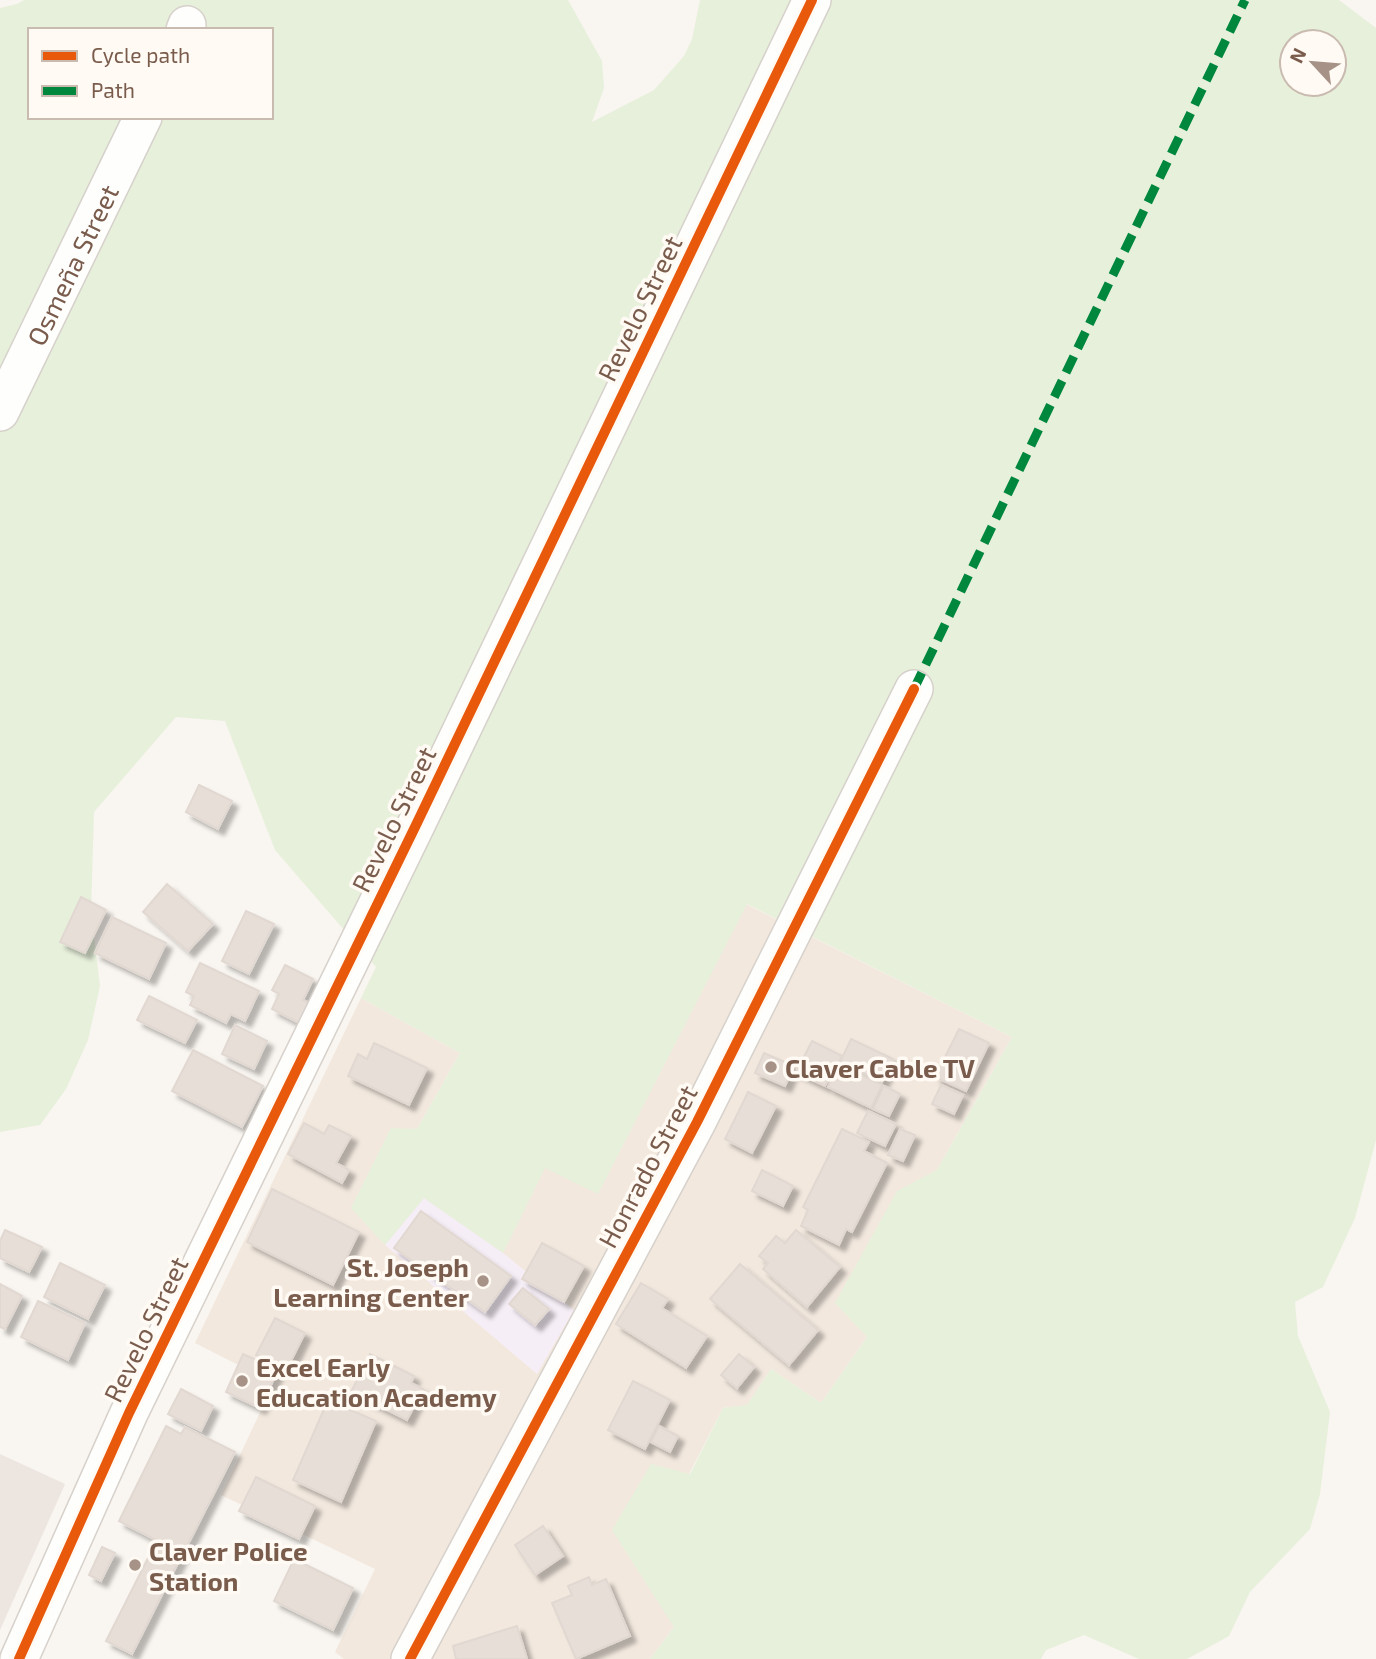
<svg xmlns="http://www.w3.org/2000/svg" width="1376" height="1659" font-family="'Exo 2',sans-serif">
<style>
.residential{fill:#f2e8de}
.industrial{fill:#ede5e0}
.education{fill:#f6eef6}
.green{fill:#e7f0db;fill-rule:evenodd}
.building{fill:#e6ded7;stroke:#e2d8d2;stroke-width:2;filter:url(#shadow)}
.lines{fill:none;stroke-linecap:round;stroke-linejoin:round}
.minor-casing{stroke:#d7d1cb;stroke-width:40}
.minor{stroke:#fefefd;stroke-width:37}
.quiet{stroke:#00873e;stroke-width:9;stroke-dasharray:18 9;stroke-linecap:butt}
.cycleway-casing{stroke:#fffaf3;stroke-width:15}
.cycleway{stroke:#e8590c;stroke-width:10}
.poi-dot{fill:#a69286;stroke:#fffaf3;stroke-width:2.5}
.labels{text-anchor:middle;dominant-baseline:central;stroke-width:7;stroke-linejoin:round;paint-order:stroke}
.street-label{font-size:26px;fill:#7a5c4d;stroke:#fffaf3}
.poi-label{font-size:26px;font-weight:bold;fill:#7a5c4d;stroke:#fffaf3;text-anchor:start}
</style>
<defs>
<filter id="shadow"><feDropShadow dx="6" dy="6" stdDeviation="2" flood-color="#0004"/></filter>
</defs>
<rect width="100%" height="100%" fill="#f9f5f0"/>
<polygon class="residential" points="746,904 1012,1037 937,1170 867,1337 821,1403 771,1369 747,1406 723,1408 689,1474 674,1627 650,1659 344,1659 335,1652 375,1569 221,1495 274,1383 195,1343 361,998 460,1053 417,1129 545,1167 598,1193"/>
<polygon class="industrial" points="0,1454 65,1484 0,1630"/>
<polygon class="education" points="424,1198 503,1253 574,1310 537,1374 385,1245"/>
<path class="green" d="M24 0H568L602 61 604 88 592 122 654 90 684 56 692 39 700 0H1339L1376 28V1140L1355 1218 1323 1287 1295 1302 1298 1336 1330 1412 1320 1494 1310 1529 1250 1592 1229 1636 1187 1659H1139L1084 1635 1046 1650 1041 1659H650L674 1627 612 1530 651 1464 690 1474 723 1408 747 1405 771 1369 821 1403 867 1337 835 1303 897 1191 937 1170 1012 1037 747 904 598 1194 545 1168 503 1253 424 1198 385 1245 351 1208 391 1128 417 1129 460 1053 361 998 376 967 275 850 225 721 176 717 94 812 91 913 100 986 88 1040 66 1089 40 1125 0 1132V8L17 4ZM30 30H271V117H30ZM1292 42H1334V84H1292Z"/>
<g class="building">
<polygon points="199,785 232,801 218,829 186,812"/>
<polygon points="167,884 213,924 188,951 143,912"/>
<polygon points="81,897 106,910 85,953 60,942"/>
<polygon points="246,911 274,924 249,974 222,961"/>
<polygon points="112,917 166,943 149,979 95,953"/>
<polygon points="200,963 259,991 245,1021 231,1014 226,1023 190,1005 194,996 186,992"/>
<polygon points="285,965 313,979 303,1000 309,1003 299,1023 272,1009 279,994 272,990"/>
<polygon points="149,996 197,1020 185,1043 137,1020"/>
<polygon points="235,1025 267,1041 254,1069 222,1054"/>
<polygon points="959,1029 989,1043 966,1091 935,1077"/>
<polygon points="851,1039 893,1059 882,1082 840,1062"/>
<polygon points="812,1041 842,1056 825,1086 796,1072"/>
<polygon points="374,1043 427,1068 409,1105 348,1076 358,1054 367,1059"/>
<polygon points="193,1050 263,1086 242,1127 172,1091"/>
<polygon points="764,1053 794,1066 785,1086 755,1073"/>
<polygon points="839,1064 882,1085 871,1108 828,1087"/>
<polygon points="941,1085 963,1095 954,1114 932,1104"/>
<polygon points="884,1086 900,1094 889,1116 873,1109"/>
<polygon points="748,1092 776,1106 752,1153 725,1139"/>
<polygon points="868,1111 896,1124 885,1146 857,1133"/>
<polygon points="304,1123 324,1134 329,1125 351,1136 336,1163 349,1170 342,1183 288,1154"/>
<polygon points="842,1129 869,1142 864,1151 887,1163 852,1232 846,1229 839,1245 801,1226 808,1210 803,1207"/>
<polygon points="900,1129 915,1135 903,1161 888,1155"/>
<polygon points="762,1170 793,1186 783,1206 752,1191"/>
<polygon points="272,1189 359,1232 333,1285 247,1242"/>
<polygon points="421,1211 511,1276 485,1312 394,1248"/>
<polygon points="5,1230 42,1247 29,1272 0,1258 0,1241"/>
<polygon points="796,1230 840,1267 807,1307 763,1269 768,1263 759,1256 776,1236 785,1243"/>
<polygon points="542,1243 584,1266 564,1302 522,1279"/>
<polygon points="60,1263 105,1285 88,1319 44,1297"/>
<polygon points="740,1264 818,1330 789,1365 710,1299"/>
<polygon points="641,1283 668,1299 662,1308 707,1336 686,1368 616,1324"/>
<polygon points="0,1284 22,1296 5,1329 0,1327"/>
<polygon points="523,1288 549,1309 535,1325 509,1304"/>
<polygon points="38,1301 85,1323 68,1360 21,1337"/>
<polygon points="275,1318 305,1333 286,1371 256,1355"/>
<polygon points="243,1354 278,1370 260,1408 226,1392"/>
<polygon points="370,1354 414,1376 411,1383 423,1389 407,1420 351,1392"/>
<polygon points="739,1354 754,1367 737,1388 721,1375"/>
<polygon points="633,1381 670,1400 645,1449 608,1430"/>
<polygon points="181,1389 213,1406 201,1431 168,1414"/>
<polygon points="328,1400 376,1421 341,1502 293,1480"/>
<polygon points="166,1426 181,1434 185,1427 235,1452 183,1554 119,1521"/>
<polygon points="659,1426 678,1436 670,1452 651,1442"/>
<polygon points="256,1477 315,1506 299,1539 239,1511"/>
<polygon points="543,1526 563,1556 535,1575 515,1545"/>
<polygon points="156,1542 182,1555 132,1654 106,1641"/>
<polygon points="102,1547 115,1553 101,1581 89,1575"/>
<polygon points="294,1559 353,1588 333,1630 274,1601"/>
<polygon points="589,1577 592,1585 606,1579 630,1636 576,1659 552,1603 572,1595 568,1586"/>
<polygon points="517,1626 527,1659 456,1659 453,1646"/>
</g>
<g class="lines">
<g class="minor-casing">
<g id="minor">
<polyline points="185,30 187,25"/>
<path id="s1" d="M0 412 143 117"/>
<polyline points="19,1659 129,1413 416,825 812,0"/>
<polyline points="410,1659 697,1122 914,689"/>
</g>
</g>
<use href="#minor" class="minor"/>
<polyline class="quiet" points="914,689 1245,0"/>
<g class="cycleway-casing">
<g id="cycleway">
<polyline points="19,1659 129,1413 416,825 812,0"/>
<polyline points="410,1659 697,1122 914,689"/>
</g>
</g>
<use href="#cycleway" class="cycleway"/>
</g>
<g class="poi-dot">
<circle cx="771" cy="1067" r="7"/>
<circle cx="483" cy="1281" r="7"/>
<circle cx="242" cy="1381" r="7"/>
<circle cx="135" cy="1565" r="7"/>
</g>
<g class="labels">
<g class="street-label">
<text stroke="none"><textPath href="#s1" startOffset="164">Osmeña Street</textPath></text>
<text transform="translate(639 308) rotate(-64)">Revelo Street</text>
<text transform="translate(393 819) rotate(-64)">Revelo Street</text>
<text transform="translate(647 1166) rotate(-62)">Honrado Street</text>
<text transform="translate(145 1329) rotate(-64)">Revelo Street</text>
</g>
<g class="poi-label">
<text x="785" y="1067">Claver Cable TV</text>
<text x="469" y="1266" text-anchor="end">St. Joseph<tspan x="469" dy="30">Learning Center</tspan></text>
<text x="256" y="1366">Excel Early<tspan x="256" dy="30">Education Academy</tspan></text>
<text x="149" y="1550">Claver Police<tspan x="149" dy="30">Station</tspan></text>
</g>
</g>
<rect x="28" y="28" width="245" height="91" fill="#fffaf3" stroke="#cabbb1" stroke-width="2"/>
<rect x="42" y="51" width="35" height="10" fill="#e8590c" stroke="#cabbb1" stroke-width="2"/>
<text x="91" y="63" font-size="21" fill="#7a5c4d">Cycle path</text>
<rect x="42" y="86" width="35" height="10" fill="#00873e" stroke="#cabbb1" stroke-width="2"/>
<text x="91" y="98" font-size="21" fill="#7a5c4d">Path</text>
<g transform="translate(1313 63) rotate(296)"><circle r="33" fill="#fffaf3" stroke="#cabbb1" stroke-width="2"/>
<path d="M0-5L12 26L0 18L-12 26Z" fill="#a69286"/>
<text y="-10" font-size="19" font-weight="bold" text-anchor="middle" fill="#7a5c4d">N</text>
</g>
</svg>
